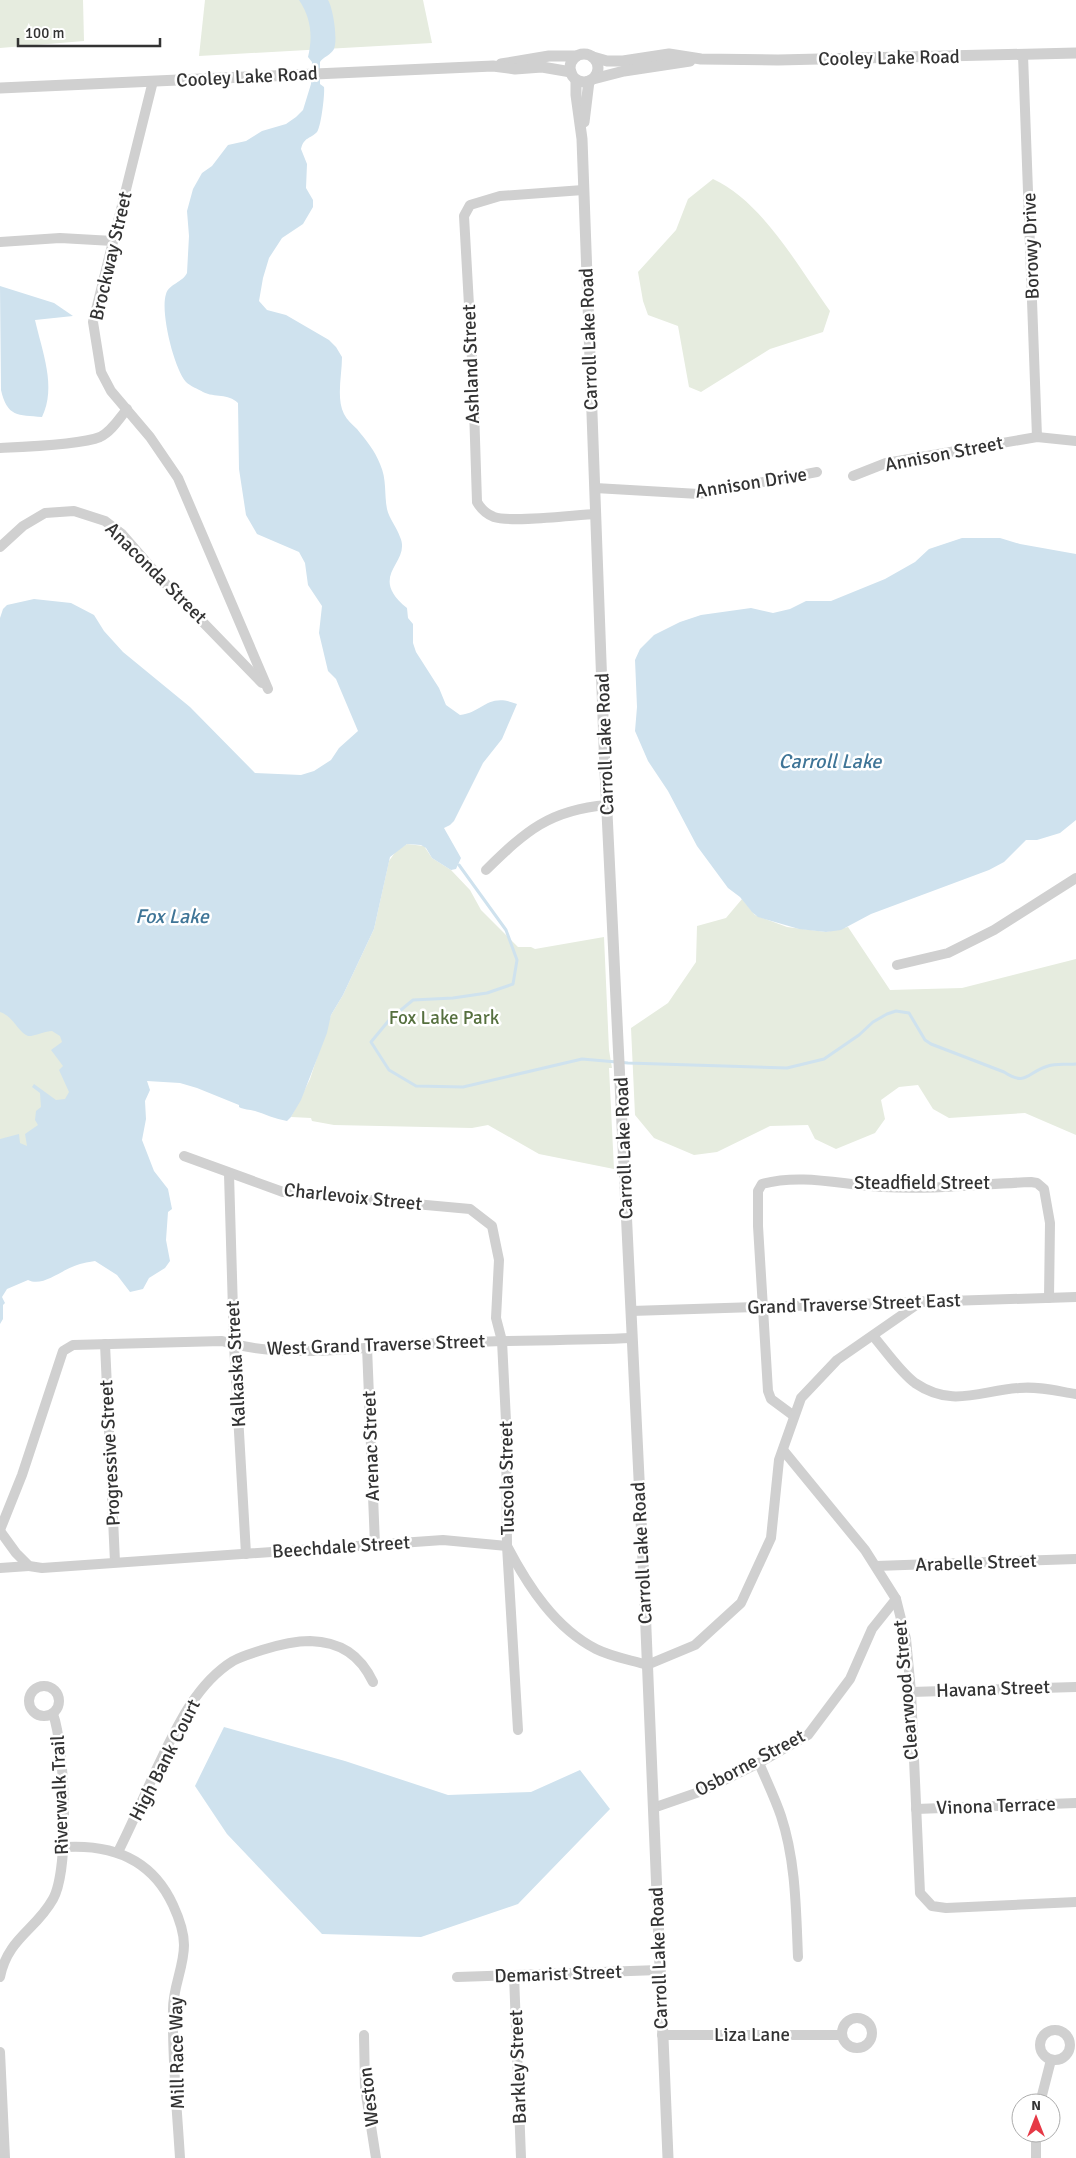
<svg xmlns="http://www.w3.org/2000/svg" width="1076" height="2158" font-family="Signika,sans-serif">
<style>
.green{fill:#e6ecdf}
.water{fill:#cfe2ee}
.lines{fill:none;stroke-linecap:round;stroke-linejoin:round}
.stream{stroke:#cfe2ee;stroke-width:3}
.minor{stroke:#d0d0d0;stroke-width:10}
.tertiary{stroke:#d0d0d0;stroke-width:11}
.labels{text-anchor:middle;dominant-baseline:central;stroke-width:5;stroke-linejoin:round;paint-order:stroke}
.street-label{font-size:19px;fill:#333;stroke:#fff}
.park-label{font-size:19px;fill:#56703f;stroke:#fff}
.water-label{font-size:20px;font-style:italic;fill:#3f7597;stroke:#fff}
</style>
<rect width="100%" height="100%" fill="#fff"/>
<g class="green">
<polygon points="0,0 83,0 84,41 0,48"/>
<polygon points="205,0 423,0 432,43 199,56"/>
<path d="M713 179C762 201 799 268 830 311L823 332 770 349 701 392 689 387 678 326 648 315 643 301 638 272 676 230 688 199Z"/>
<polygon points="407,844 424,846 432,858 451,870 470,890 481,910 518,947 531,947 535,949 604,937 609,1050 612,1068 609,1068 614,1169 539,1154 488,1125 472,1128 334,1125 312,1121 311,1118 291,1117 310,1079 331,1015 343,995 374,929 389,861 396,851"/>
<polygon points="742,899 755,915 787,927 826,932 848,927 890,990 962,988 1076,959 1076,1135 1025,1113 949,1118 933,1109 918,1085 899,1087 881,1100 885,1119 875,1133 836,1149 815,1139 808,1125 770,1126 717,1152 694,1155 654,1138 635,1115 631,1028 668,1003 696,962 697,926 726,918"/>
<polygon points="0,982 56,1000 98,1089 0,1236"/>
</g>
<g class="water">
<path d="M299 0H328C333 8 338 39 334 49 331 55 323 57 320 62V84L324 87C325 94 321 127 317 132 310 139 304 137 301 149L307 164 306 188 313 200V207L303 224 282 238 269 258 263 278 259 301 267 310 286 315 329 340 336 347 342 357C342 375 336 398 344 414 347 420 352 424 357 429 366 440 375 451 380 464 387 479 384 494 387 509 389 518 397 528 400 537 412 563 366 575 407 608L408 618 413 624V643L416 652 439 688 446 705 460 715C483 713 487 692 517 704L502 739 483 763 454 821 450 825 444 828 461 858 456 869 451 870 432 858 426 848 421 845 407 844 390 857 374 929 343 995 331 1015 327 1033 301 1100 291 1117 287 1121C275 1119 265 1114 255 1111 249 1109 244 1110 239 1107V1105L197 1088 180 1083 147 1081 150 1090 145 1101 146 1119 142 1140 154 1171 168 1189 172 1209 168 1212 166 1240 170 1261 165 1268 149 1278 143 1289 130 1292 117 1275 95 1261C88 1262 78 1264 72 1267 59 1272 42 1287 28 1280L7 1289 2 1297 5 1303 3 1305V1319L0 1324V1139L19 1134 20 1143 27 1146 25 1134 38 1125 35 1120 36 1111 41 1107 40 1093 32 1087 34 1084 56 1100 65 1099 69 1092 59 1070 63 1066 51 1050 62 1042 60 1036 52 1031C46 1031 32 1037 28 1036 18 1032 13 1016 0 1012V618L3 609 7 605 34 599 71 603 94 615 104 631 123 652 190 707 255 773 301 775 314 771 331 760 339 748 358 731 336 679 328 671 319 633 322 606 308 585 305 563 299 552 257 534 246 515 239 469 238 403C228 393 215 398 203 392 198 389 190 386 186 382 174 368 160 312 166 294 169 284 183 282 187 273L189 236 187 211 193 189 202 173 212 166 228 145 246 141 262 131 286 124 296 117 303 110 311 84 312 62 308 57C313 36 311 18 299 0Z"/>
<path d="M0 286 54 303 73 316 35 320C42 351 57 387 42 417 18 415 7 417 1 390Z"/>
<polygon points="962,538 1000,538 1020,544 1076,554 1076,820 1060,833 1037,840 1026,840 1004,862 989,870 871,914 841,930 826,932 799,929 758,917 752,912 740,897 728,888 697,846 668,791 648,761 635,731 637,707 635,660 640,649 654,635 680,622 701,615 751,608 773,613 790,609 806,601 831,601 885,579 915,562 929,549"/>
<polygon points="224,1727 345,1761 448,1795 531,1792 580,1770 610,1809 518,1904 421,1937 322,1934 227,1834 195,1786"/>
</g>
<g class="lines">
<path class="stream" d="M459 865 506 930 517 960 513 984 487 993 453 998 413 1000 390 1019 371 1042 389 1070 416 1086 463 1087 582 1059 628 1063 787 1068 824 1059 859 1035 873 1022 887 1014 896 1011 909 1013 925 1040 931 1044 1004 1072C1027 1087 1027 1072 1048 1066 1056 1063 1067 1065 1076 1064"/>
<g class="minor">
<polyline points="1023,55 1037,437"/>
<polyline points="153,81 93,322 101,372 111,391 150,437 178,478 268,689"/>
<path d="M583 190 500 196 470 205 464 216 473 377 477 502C481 509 486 514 494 517 512 523 574 515 596 514"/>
<polyline points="0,242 60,238 113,241"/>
<path d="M0 448C23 447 80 445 100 437 111 432 119 419 127 409"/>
<polyline points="853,476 886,463 1037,437 1076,441"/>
<polyline points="595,488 699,494 817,472"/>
<polyline points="0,547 23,526 45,513 74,511 105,521 122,534 162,580 262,683"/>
<path d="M486 870C526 831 549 810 607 805"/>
<polyline points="897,965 948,953 994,930 1076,878"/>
<polyline points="184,1156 283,1192 470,1209 492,1226 499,1260 496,1318 502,1341 506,1421 507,1546 518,1730"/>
<polyline points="229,1174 234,1345 246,1554"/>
<polyline points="631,1311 1076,1297"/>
<path d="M874 1337C885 1350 901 1373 915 1383 952 1408 979 1391 1019 1388 1038 1386 1057 1391 1076 1394"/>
<polyline points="105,1344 115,1562"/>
<polyline points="367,1347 375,1545"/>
<path d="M794 1416 771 1399 768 1391 758 1226V1191L762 1184C802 1173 842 1185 883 1187 932 1190 982 1184 1031 1182L1037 1183 1044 1189 1050 1223 1049 1298"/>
<polyline points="783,1450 865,1550 896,1599 906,1639 911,1692 920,1893 932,1906 946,1908 1076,1902"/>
<path d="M0 1530 22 1475 63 1351 73 1345 222 1341C285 1360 355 1347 419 1344 490 1340 561 1341 632 1338"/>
<path d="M0 1531 16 1553 29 1566 42 1568 443 1540 507 1546C528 1586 555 1628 596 1649 612 1657 631 1660 647 1665L695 1645 741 1603 771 1538 779 1460 801 1398 837 1360 922 1301"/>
<polyline points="876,1566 1076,1559"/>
<polyline points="0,1568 29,1566"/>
<circle cx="44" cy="1701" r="15"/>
<polyline points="911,1692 1076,1687"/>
<path d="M759 1763C766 1780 775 1798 781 1816 796 1861 796 1911 798 1957"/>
<polyline points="653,1808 702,1791 759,1763 808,1735 850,1679 872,1629 896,1599"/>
<polyline points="916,1809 1076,1803"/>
<path d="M64 1847C112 1844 152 1859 173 1905 179 1918 184 1931 184 1945 184 1967 173 1987 173 2009 172 2058 177 2109 180 2158"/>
<path d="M118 1852C131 1826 143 1799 155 1772 174 1733 194 1685 233 1661 242 1656 253 1653 262 1650 278 1645 294 1641 310 1641 341 1642 360 1655 373 1682"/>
<polyline points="514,1975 521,2158"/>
<path d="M0 1977C8 1938 36 1930 53 1899 70 1869 65 1747 53 1714"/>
<polyline points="457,1977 659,1970"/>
<circle cx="857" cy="2033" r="15"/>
<circle cx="1055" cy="2045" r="15"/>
<polyline points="364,2035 365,2088 376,2158"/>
<polyline points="662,2035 842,2035"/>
<polyline points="0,2052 5,2158"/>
<polyline points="1040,2103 1051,2060"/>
<polyline points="1036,2133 1036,2158"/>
</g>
<g class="tertiary">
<circle cx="584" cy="68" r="14"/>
<polyline points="593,57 607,61 623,61 669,54 701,59 778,60 1076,53"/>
<polyline points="501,64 549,56 576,56"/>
<polyline points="593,79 624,71 690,61"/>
<polyline points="576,80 576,95 582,139 605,771 644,1582 668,2158"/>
<polyline points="0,88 493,66 515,69 542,67 571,72"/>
<polyline points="584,122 589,81"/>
</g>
</g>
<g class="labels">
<g class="street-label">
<text transform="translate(889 58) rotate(-1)">Cooley Lake Road</text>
<text transform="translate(247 77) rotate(-3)">Cooley Lake Road</text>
<text transform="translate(1031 246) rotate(-92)">Borowy Drive</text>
<text transform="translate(111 256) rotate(-77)">Brockway Street</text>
<text transform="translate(589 339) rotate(-92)">Carroll Lake Road</text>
<text transform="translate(471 364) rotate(-92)">Ashland Street</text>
<text transform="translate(944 454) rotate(-11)">Annison Street</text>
<text transform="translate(751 483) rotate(-9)">Annison Drive</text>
<text transform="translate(156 573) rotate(45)">Anaconda Street</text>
<text transform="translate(605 744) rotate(-92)">Carroll Lake Road</text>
<text transform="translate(624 1148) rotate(-92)">Carroll Lake Road</text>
<text x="922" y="1183">Steadfield Street</text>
<text transform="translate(353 1197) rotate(6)">Charlevoix Street</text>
<text transform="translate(854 1304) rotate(-2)">Grand Traverse Street East</text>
<text transform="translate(376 1345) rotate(-2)">West Grand Traverse Street</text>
<text transform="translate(236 1364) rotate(-93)">Kalkaska Street</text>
<text transform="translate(371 1446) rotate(-92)">Arenac Street</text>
<text transform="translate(110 1453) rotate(-93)">Progressive Street</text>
<text transform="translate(507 1478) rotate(-91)">Tuscola Street</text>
<text transform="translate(341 1547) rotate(-4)">Beechdale Street</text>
<text transform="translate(642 1553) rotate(-93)">Carroll Lake Road</text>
<text transform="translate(976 1563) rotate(-2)">Arabelle Street</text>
<text transform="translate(993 1689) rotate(-2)">Havana Street</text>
<text transform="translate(906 1690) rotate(-95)">Clearwood Street</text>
<text transform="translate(165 1760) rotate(-63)">High Bank Court</text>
<text transform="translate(750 1763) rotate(-28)">Osborne Street</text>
<text transform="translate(60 1795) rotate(-92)">Riverwalk Trail</text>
<text transform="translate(996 1806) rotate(-2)">Vinona Terrace</text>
<text transform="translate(659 1958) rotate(-92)">Carroll Lake Road</text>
<text transform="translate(558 1974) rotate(-2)">Demarist Street</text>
<text x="752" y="2035">Liza Lane</text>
<text transform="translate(177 2053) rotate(-91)">Mill Race Way</text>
<text transform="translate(518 2067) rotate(-92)">Barkley Street</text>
<text transform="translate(369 2097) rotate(-97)">Weston</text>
</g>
<g class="park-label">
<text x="444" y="1018">Fox Lake Park</text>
</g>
<g class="water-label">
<text x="830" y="761">Carroll Lake</text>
<text x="172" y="916">Fox Lake</text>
</g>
</g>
<g transform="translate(1036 2118)"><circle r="24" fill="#ffffff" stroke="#adadad"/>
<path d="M0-4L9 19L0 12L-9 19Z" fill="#e63946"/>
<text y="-8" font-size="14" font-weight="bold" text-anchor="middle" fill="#333333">N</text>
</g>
<path d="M18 38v8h142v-8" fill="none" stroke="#333333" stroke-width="2.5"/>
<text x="25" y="38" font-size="15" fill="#333333" stroke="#ffffff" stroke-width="4" paint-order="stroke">100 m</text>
</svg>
